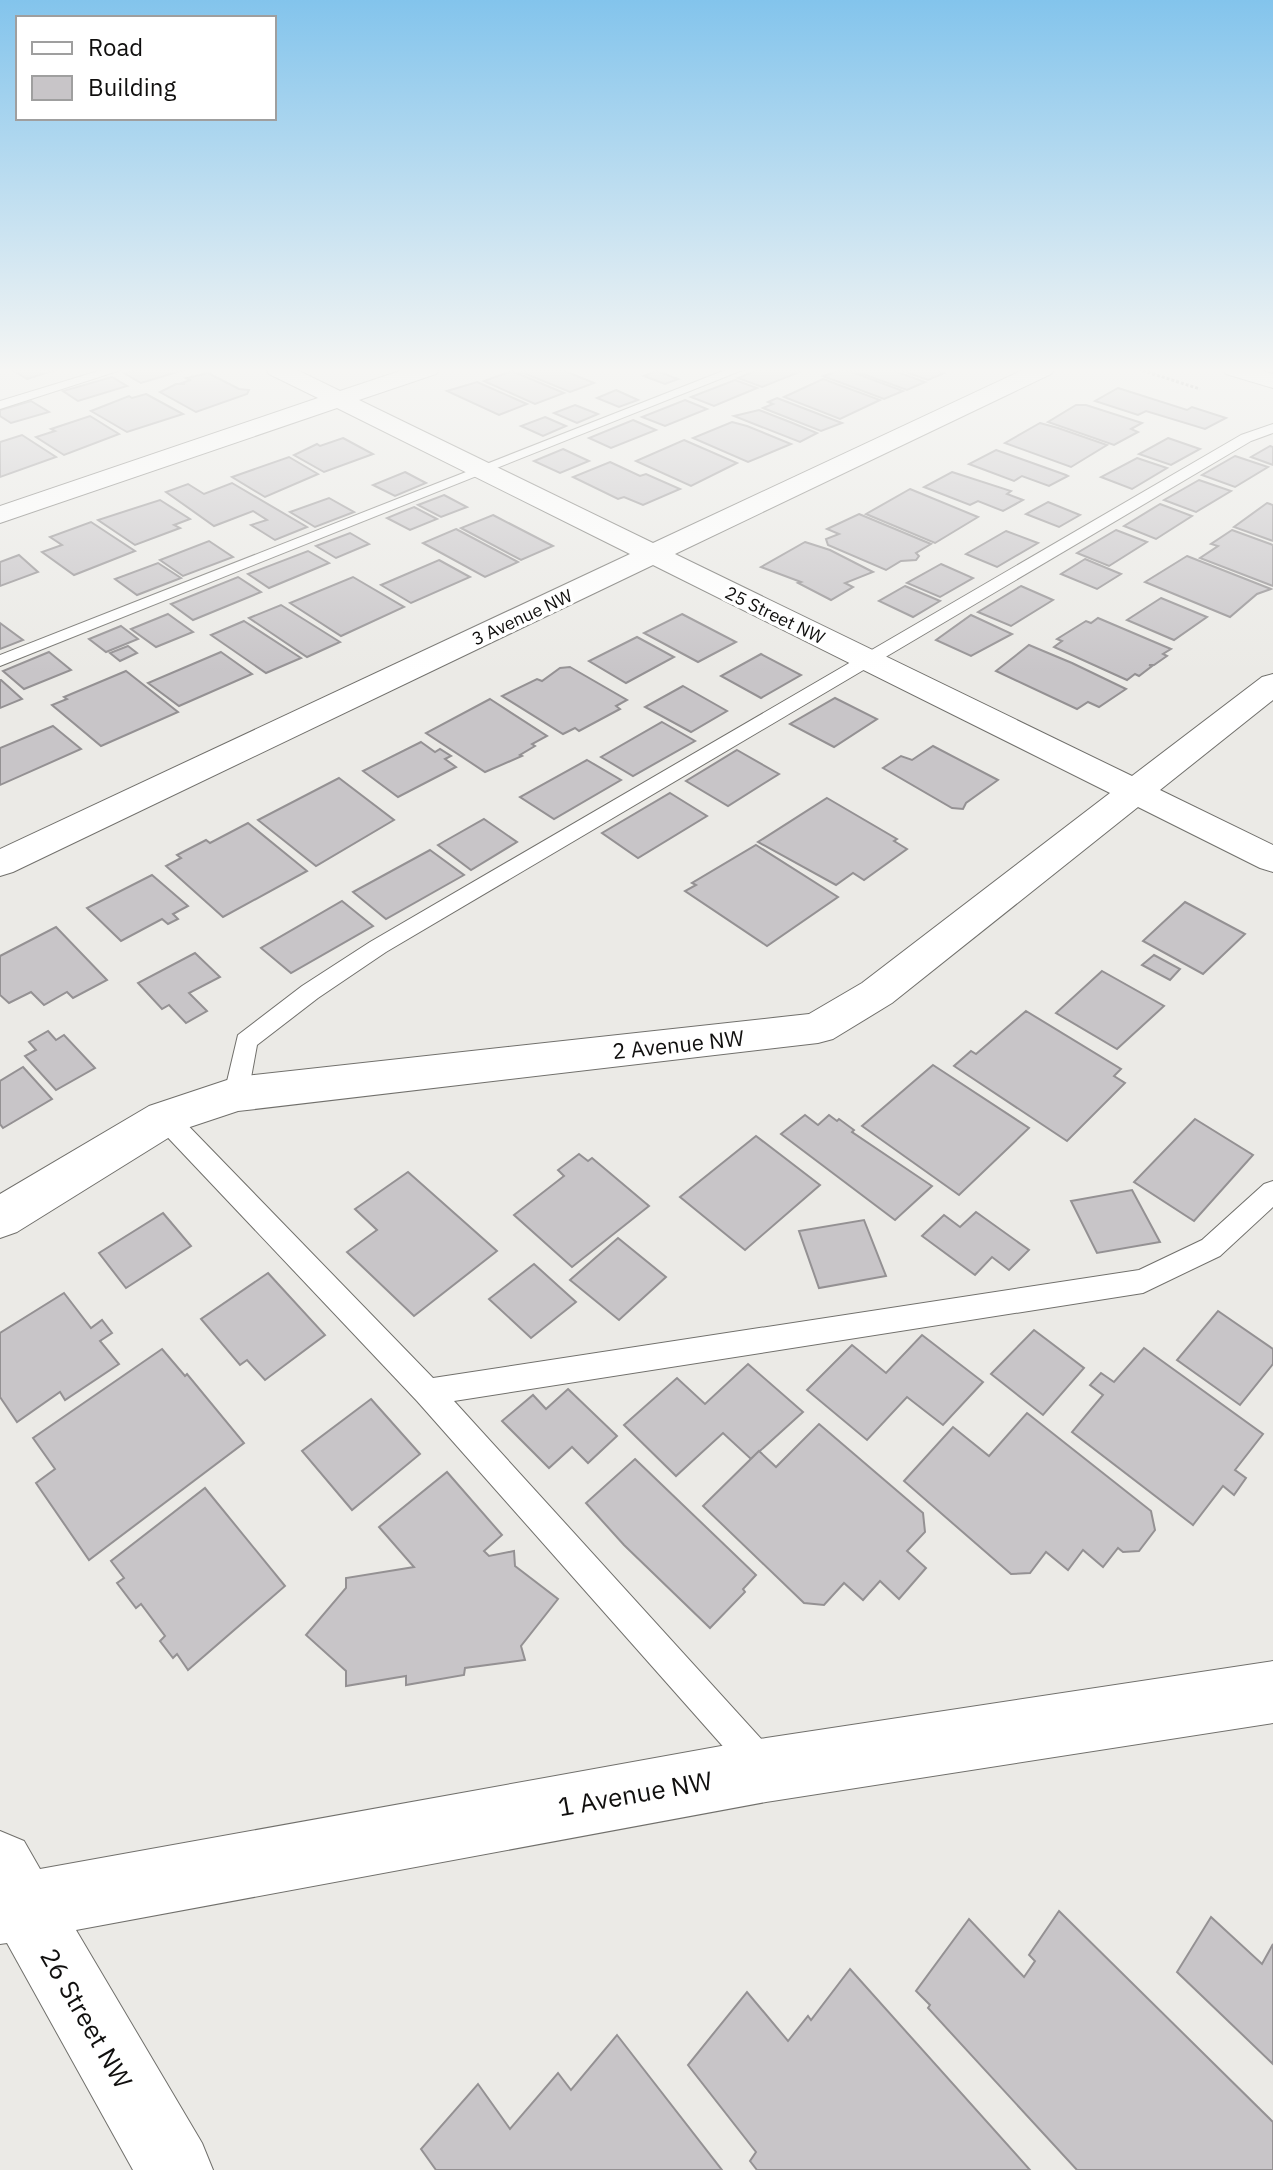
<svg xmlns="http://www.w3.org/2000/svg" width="1273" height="2170" font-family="'IBM Plex Sans',sans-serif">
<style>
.building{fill:#c8c5c8;stroke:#949193;stroke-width:2}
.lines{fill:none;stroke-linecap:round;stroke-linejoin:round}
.service-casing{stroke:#71706c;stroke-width:2}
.minor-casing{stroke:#71706c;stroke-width:2}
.trunk-casing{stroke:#71706c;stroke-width:2}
.path{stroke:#848380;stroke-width:3;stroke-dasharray:3 2;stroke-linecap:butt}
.service{fill:#fff;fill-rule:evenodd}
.minor{fill:#fff;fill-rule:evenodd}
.trunk{fill:#fff;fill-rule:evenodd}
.labels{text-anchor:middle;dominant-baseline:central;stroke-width:7;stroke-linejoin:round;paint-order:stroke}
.far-street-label{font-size:18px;fill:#100f0e;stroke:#fff}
.street-label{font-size:22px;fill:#100f0e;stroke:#fff}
.near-street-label{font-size:26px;fill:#100f0e;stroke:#fff}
</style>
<rect width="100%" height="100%" fill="#ebeae6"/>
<g class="building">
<polygon points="11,369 59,369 27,379"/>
<polygon points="139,369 187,369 141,383 124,373"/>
<polygon points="529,369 560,369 594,383 570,392 521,372"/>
<polygon points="760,369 791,369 799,372 762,387 738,378"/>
<polygon points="844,369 903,391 884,399 823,376"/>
<polygon points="849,369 889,369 925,382 907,390"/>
<polygon points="897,369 933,369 944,373 928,380"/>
<polygon points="512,371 564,393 535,404 484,381"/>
<polygon points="657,371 678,379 665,384 644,376"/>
<polygon points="208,373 239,389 249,390 247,394 196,412 160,392 176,384 185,384 182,383 190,380 186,378"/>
<polygon points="112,377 127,386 78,401 63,391"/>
<polygon points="823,379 880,400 840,419 784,397"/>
<polygon points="735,380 757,388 714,406 691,397"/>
<polygon points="477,382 527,404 499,415 447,391"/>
<polygon points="1118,388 1187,410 1192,407 1226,418 1205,429 1146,411 1138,415 1095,401"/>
<polygon points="616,390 638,400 619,407 597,398"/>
<polygon points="146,394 183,414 127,432 91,411 129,396 132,398"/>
<polygon points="777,398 842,423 821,431 763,408 773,404 768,402"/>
<polygon points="685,400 707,409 665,426 642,417"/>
<polygon points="31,401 49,412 11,423 0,416 0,410"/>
<polygon points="575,405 598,414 577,423 554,413"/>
<polygon points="1076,405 1086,405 1142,423 1131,429 1138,432 1114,445 1048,422"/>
<polygon points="759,410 790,422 817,433 800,442 734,416"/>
<polygon points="90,416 119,434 64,455 36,437 55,431 51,429"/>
<polygon points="545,417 566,426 543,436 521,426"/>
<polygon points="633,420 656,430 611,448 589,438"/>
<polygon points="732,422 747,426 791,444 748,462 693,438"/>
<polygon points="1040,423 1058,428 1107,445 1071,467 1005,443"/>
<polygon points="22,435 56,457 0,477 0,442"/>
<polygon points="343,438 373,454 324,472 294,455 317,444 320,446"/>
<polygon points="1168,438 1200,449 1171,465 1139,454"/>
<polygon points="684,440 737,463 691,486 636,461"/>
<polygon points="1270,446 1273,447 1273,465 1251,457"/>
<polygon points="563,449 589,461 560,473 534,461"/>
<polygon points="996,450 1066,475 1068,476 1049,486 1022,476 1014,481 969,464"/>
<polygon points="1235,456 1268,467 1235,487 1202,475"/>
<polygon points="289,457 318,474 265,497 232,477"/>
<polygon points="1137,458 1167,468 1132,489 1101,477"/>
<polygon points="610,462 640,476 646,474 680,489 643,505 624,497 618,499 573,477"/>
<polygon points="405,472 426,483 395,496 373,485"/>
<polygon points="952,472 1011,491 1007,494 1023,500 1003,511 978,501 970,505 924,487"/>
<polygon points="1199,480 1231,491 1196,512 1164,500"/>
<polygon points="232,483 307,527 275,540 251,525 267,520 253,511 214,526 166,492 188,484 204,494"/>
<polygon points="910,489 978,517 935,543 866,514"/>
<polygon points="444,495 467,507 441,517 418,505"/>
<polygon points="329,498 354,512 315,527 290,512"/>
<polygon points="160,500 190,519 174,525 180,528 135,545 98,520"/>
<polygon points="1048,502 1080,515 1059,527 1026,514"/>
<polygon points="1267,503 1273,505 1273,541 1234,527"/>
<polygon points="1160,504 1192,516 1156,539 1124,526"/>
<polygon points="414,507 437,519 410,530 387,518"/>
<polygon points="859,514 931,544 916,553 919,556 916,560 901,561 886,570 828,545 826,539 839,534 827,529"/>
<polygon points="493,515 553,546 521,560 461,528"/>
<polygon points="91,522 135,551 74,575 42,552 62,545 50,537"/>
<polygon points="456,529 518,562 485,577 423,543"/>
<polygon points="1116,530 1147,542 1109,566 1077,553"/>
<polygon points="1232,530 1273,545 1273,586 1200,558 1218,546 1211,544"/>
<polygon points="1006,531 1038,543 997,567 966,554"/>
<polygon points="350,533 369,544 336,558 316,546"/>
<polygon points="209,541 233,557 183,576 160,560"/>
<polygon points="805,542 830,550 873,572 845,583 853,587 831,600 798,583 801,582 761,567"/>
<polygon points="308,551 329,563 269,588 248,574"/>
<polygon points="19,555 38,572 0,586 0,562"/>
<polygon points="1187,556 1271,589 1257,594 1230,617 1145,582"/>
<polygon points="1085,559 1121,574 1097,589 1061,574"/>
<polygon points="439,560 470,577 411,603 381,585"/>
<polygon points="158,563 181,578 137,595 115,579"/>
<polygon points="941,564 973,578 940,597 907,583"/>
<polygon points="238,577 261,592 193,620 171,604"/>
<polygon points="353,577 404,607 341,636 290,603"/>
<polygon points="905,586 940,601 913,617 879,601"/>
<polygon points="1021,586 1053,600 1011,626 978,612"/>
<polygon points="1161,598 1207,617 1174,640 1127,620"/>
<polygon points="281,605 340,642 307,657 249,618"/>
<polygon points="168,614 193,632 156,647 131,629"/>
<polygon points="682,614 736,642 698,662 644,633"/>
<polygon points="971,615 1012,634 971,656 936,640"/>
<polygon points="1098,618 1171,649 1163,654 1167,656 1154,665 1149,665 1152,666 1139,676 1135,674 1127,680 1054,647 1062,641 1057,639 1086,621 1091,623"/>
<polygon points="244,621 301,658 266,673 211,635"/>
<polygon points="0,623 23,640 0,649"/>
<polygon points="121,626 138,639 106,652 89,639"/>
<polygon points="637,637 674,657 626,683 589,661"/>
<polygon points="1029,645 1072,663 1126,689 1099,707 1088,702 1077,709 996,671"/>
<polygon points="128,646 137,653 120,661 110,653"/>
<polygon points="49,652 71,670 24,689 3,671"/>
<polygon points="221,652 252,674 179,706 148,683"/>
<polygon points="761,654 801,675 761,698 721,676"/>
<polygon points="570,667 627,700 616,706 620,709 579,731 575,728 563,734 502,696 537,679 542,681 560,668"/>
<polygon points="126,671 178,712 101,746 52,705 67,699 64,697"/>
<polygon points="0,680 1,680 22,699 0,708"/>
<polygon points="683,686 727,711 691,732 645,707"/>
<polygon points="835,698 877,719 834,747 790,724"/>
<polygon points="490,699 547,736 532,744 535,746 520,755 522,756 485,772 426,733"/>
<polygon points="662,722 695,741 633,776 601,757"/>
<polygon points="53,726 81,749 0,785 0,748"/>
<polygon points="421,742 435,752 440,749 451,756 445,759 456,767 398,797 363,771"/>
<polygon points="933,746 998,780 966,803 963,809 952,808 883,768 901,756 912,760"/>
<polygon points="737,750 779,774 728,806 686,781"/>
<polygon points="587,760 621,780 554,819 520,797"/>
<polygon points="339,778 394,820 316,866 258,820"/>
<polygon points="670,793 707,816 638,858 602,833"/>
<polygon points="827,798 897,839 894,841 907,849 864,880 853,873 836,885 758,842"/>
<polygon points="484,819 517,842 471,870 438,845"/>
<polygon points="248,823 307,871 223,917 166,866 181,858 177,855 206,840 210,843"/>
<polygon points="756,845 838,897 767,946 685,891 696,885 692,883"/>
<polygon points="430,850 464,875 386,919 353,892"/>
<polygon points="152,875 188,906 173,914 178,919 168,924 162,919 121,941 87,908"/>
<polygon points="342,901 373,926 291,973 261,948"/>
<polygon points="1185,902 1245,934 1203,974 1143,941"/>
<polygon points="56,927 107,980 73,998 67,992 44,1005 31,992 9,1003 0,995 0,956"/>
<polygon points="195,953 220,977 189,993 207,1011 186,1023 169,1005 162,1009 138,983"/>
<polygon points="1154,955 1180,969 1170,980 1142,965"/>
<polygon points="1102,971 1164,1006 1117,1049 1056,1013"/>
<polygon points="1026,1011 1121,1069 1114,1076 1125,1083 1067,1141 954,1066 971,1051 976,1054"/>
<polygon points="48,1031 56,1040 64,1035 95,1068 56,1090 25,1056 36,1050 29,1042"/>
<polygon points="933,1065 1029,1128 959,1195 862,1126"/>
<polygon points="23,1067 52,1099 3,1128 0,1124 0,1081"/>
<polygon points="805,1115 818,1125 829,1115 837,1121 839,1119 854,1130 852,1132 932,1186 895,1220 781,1134"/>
<polygon points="1195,1119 1253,1155 1194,1221 1134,1182"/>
<polygon points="756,1136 820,1185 745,1250 680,1197"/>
<polygon points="579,1154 588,1161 592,1158 649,1206 572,1267 514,1215 564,1176 558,1170"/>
<polygon points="408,1172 497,1251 414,1316 347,1252 377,1230 355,1209"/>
<polygon points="1132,1190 1160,1242 1097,1253 1071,1201"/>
<polygon points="976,1212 1029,1250 1009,1270 992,1257 975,1275 922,1236 944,1215 960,1227"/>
<polygon points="163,1213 191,1246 126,1288 99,1253"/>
<polygon points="864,1220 886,1276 819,1288 799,1231"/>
<polygon points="618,1238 666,1277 619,1320 570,1280"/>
<polygon points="534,1264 576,1302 531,1338 489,1299"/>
<polygon points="268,1273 325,1335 265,1380 247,1360 240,1365 201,1319"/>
<polygon points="64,1293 91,1328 102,1320 112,1333 100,1341 119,1364 65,1400 60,1392 17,1422 0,1397 0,1333"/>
<polygon points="1218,1311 1273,1349 1273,1364 1240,1405 1177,1360"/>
<polygon points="1034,1330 1084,1368 1043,1415 991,1374"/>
<polygon points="922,1335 983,1382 943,1425 907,1397 867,1440 807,1390 852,1345 886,1373"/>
<polygon points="1144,1348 1263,1434 1235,1470 1246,1478 1234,1495 1223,1486 1193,1525 1072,1432 1103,1395 1090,1385 1101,1373 1114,1382"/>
<polygon points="162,1349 185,1376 187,1374 244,1443 89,1560 36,1483 55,1469 33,1438"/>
<polygon points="748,1364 803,1412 751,1459 723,1433 676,1476 624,1425 677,1378 705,1404"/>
<polygon points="568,1389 617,1436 588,1463 572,1447 549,1468 502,1421 533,1395 546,1409"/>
<polygon points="371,1399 420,1454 352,1510 302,1451"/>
<polygon points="1027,1413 1151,1511 1155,1530 1139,1551 1123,1552 1118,1548 1103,1567 1083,1550 1068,1570 1046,1552 1030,1573 1011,1574 904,1481 953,1427 989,1456"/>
<polygon points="819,1424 923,1513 925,1532 907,1551 926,1568 899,1599 880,1581 863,1600 844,1583 824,1605 804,1603 703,1506 759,1451 776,1467"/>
<polygon points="635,1459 756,1575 743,1589 745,1592 710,1628 624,1545 586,1503"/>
<polygon points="447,1472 502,1535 484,1551 489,1556 514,1551 515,1566 558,1599 521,1646 525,1660 465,1668 464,1675 406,1685 406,1676 346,1686 346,1671 306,1635 346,1588 346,1578 414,1567 379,1527"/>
<polygon points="205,1488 285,1586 188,1670 177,1654 173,1658 160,1641 165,1636 141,1604 136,1608 117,1583 124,1578 111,1561"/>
<polygon points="1059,1911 1273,2122 1273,2170 1077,2170 928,2008 930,2005 916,1991 969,1919 1024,1977 1035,1961 1029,1955"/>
<polygon points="1211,1917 1262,1964 1273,1944 1273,2064 1177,1972"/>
<polygon points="850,1969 1030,2170 757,2170 750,2161 756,2152 688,2065 747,1992 788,2041 808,2016 811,2020"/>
<polygon points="617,2035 722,2170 436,2170 421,2149 478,2084 510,2129 558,2073 571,2090"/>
</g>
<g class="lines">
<g class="service-casing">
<g id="service">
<polygon points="105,369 124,369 0,409 0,401"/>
<polygon points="728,369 745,369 0,666 0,655"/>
<polygon points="1273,424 1273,433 1251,441 386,952 318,998 257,1045 248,1094 245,1100 236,1103 227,1100 224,1094 238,1035 302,986 370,942 1241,435"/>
<polygon points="165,1109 174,1111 433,1378 1139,1270 1202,1240 1264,1184 1273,1181 1273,1207 1220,1256 1143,1293 454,1401 775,1754 781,1766 775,1778 763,1784 751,1778 417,1401 156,1125 153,1118 156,1111"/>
</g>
</g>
<g class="minor-casing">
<g id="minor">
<polygon points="266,369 295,369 340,391 406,369 439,369 436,374 359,400 653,543 1025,369 1054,369 1051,374 675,554 1132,776 1262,677 1273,674 1273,700 1160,790 1273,845 1273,872 1260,868 1138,807 892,1003 833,1039 818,1043 238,1111 181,1130 17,1232 0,1238 0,1194 149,1106 236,1077 809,1014 862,983 1110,793 653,565 13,872 0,876 0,849 630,554 337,408 0,523 0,506 318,398 269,374"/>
<polygon points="1273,1661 1273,1723 766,1802 76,1930 202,2143 213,2170 133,2170 7,1943 0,1944 0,1831 24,1841 40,1869 766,1738"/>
</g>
</g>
<g class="trunk-casing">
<polygon id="trunk" points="1223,369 1257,369 1273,374 1273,388 1226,374"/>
</g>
<polyline class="path" points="1138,369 1200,389"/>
<use href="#service" class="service"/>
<use href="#minor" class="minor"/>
<use href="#trunk" class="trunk"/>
</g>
<linearGradient id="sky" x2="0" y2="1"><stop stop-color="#83c4ec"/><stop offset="0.55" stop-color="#f6f6f4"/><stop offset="1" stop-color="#f6f6f4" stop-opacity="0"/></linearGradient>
<rect width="1273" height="673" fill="url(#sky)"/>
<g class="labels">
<g class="far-street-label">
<text transform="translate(775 615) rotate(26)">25 Street NW</text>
<text transform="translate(522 617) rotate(-25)">3 Avenue NW</text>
</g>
<g class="street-label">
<text transform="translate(678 1044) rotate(-6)">2 Avenue NW</text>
</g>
<g class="near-street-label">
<text transform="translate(635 1793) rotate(-10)">1 Avenue NW</text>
<text transform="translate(87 2018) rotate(60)">26 Street NW</text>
</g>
</g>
<rect x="16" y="16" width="260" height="104" fill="#ffffff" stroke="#9f9f9f" stroke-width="2"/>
<rect x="32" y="42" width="40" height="12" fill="#ffffff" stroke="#9f9f9f" stroke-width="2"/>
<text x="88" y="56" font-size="24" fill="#100f0e">Road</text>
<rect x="32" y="76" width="40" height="24" fill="#c8c5c8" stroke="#9f9f9f" stroke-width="2"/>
<text x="88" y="96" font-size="24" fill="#100f0e">Building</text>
</svg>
